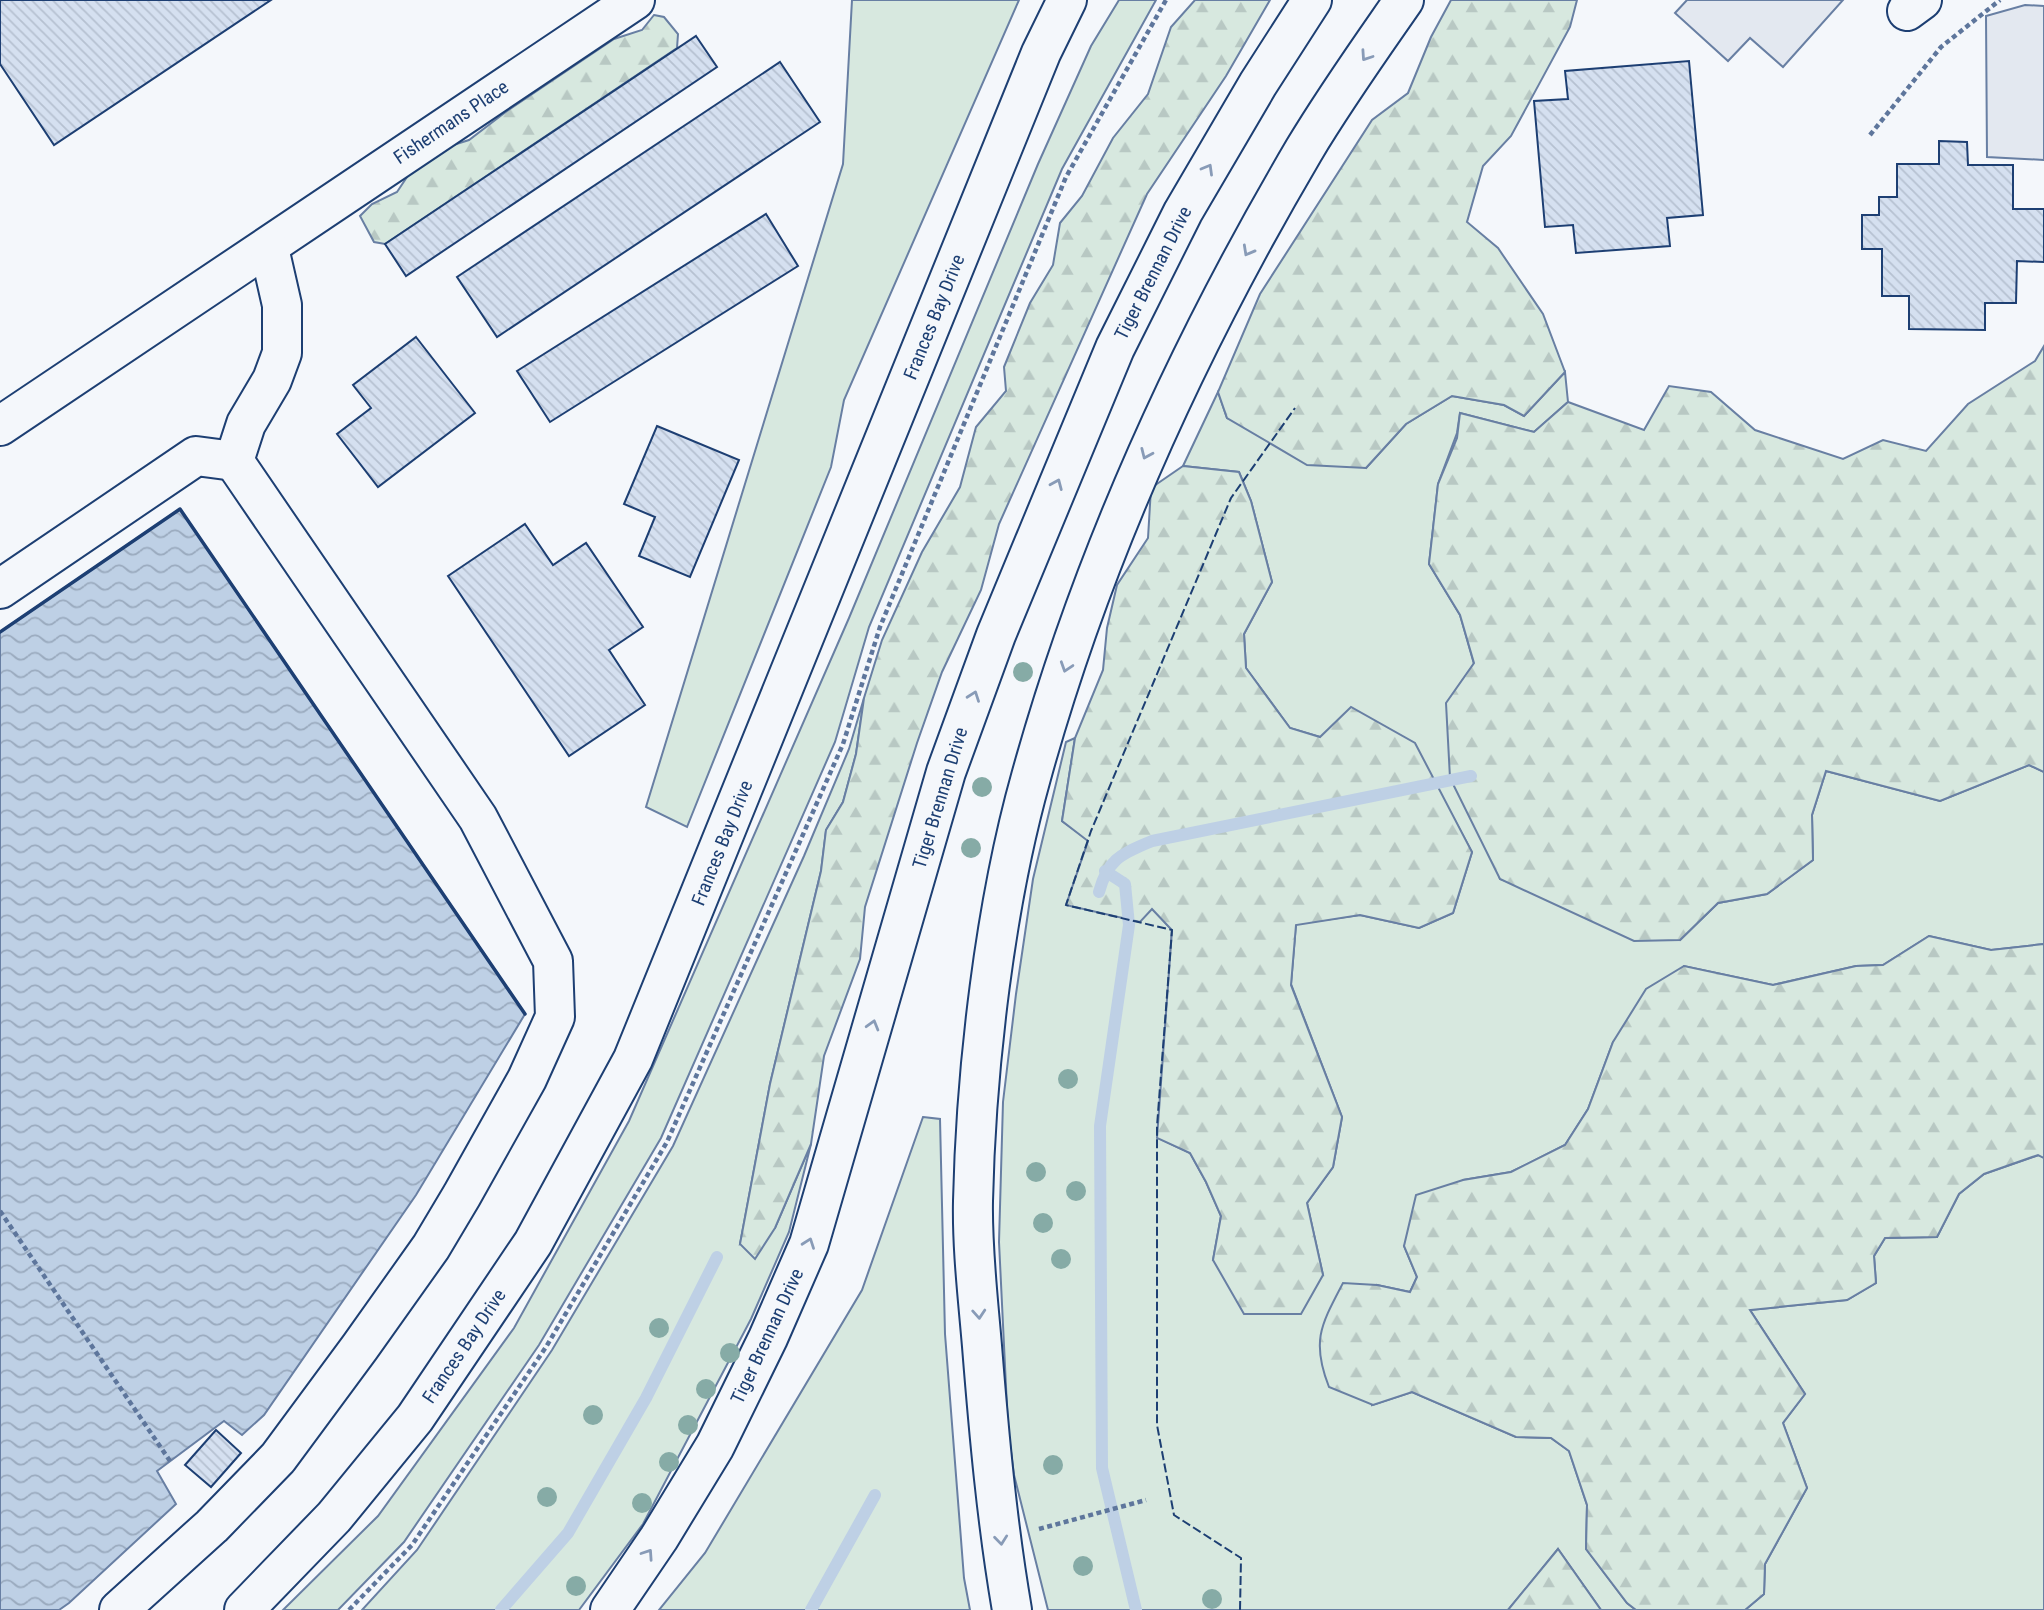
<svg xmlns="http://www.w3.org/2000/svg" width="2044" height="1610" font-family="'Roboto Condensed',sans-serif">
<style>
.grass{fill:#d7e8df;stroke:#687fa3;stroke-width:2}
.forest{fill:url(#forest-firs);stroke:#687fa3;stroke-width:2}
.parking{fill:#e3e8f0;stroke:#687fa3;stroke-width:2}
.water{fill:url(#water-waves);stroke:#687fa3;stroke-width:2}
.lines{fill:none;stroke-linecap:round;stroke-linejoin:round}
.stream{stroke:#bed0e5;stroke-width:12}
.building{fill:url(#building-back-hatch);stroke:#1d3f73;stroke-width:2}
.minor-casing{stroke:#1d3f73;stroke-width:42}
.major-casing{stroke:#1d3f73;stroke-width:42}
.path{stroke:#5e769c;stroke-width:4.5;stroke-dasharray:5 3.5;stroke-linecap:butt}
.minor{stroke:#f4f7fb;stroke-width:38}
.major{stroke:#f4f7fb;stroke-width:38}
.fence{stroke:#1d3f73;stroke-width:2;stroke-dasharray:9 3.5;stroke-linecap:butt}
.wall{stroke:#1d3f73;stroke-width:3.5}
.tree{fill:#86aba6}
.oneway{stroke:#889bb7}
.labels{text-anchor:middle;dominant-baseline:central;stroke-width:5;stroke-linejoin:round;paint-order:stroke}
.street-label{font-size:19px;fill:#1d3f73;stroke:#f4f7fb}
</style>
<defs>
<pattern id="forest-firs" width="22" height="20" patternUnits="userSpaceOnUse" patternTransform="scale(1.75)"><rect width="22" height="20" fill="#d7e8df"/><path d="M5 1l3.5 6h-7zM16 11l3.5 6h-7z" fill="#b8c8c3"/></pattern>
<pattern id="water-waves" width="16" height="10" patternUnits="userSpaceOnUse" patternTransform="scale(1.75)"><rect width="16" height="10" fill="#bed0e5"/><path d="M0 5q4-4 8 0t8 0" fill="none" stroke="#9aaabe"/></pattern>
<pattern id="building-back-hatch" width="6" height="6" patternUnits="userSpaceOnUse" patternTransform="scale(1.75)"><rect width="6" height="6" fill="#d5e0f0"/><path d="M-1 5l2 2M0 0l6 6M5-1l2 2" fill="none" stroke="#b6c1d1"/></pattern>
</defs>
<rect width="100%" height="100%" fill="#f4f7fb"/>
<g class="grass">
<polygon points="852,0 1019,0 844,400 831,467 687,827 646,807 843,164"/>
<polygon points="1119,0 1156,0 1062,169 869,627 835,742 661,1138 539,1345 404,1542 338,1610 283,1610 378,1516 514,1328 629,1121 849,618 1038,164 1091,46"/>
<polygon points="1565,372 1568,402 1534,432 1460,413 1457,433 1438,484 1429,564 1460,615 1474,664 1447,703 1500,879 1680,940 1718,903 1767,894 1813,860 1812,815 1826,771 1940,801 2029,765 2044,772 2044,944 1991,950 1929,936 1883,965 1856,966 1773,985 1684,966 1613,1042 1588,1109 1565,1145 1511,1172 1463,1180 1404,1246 1417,1277 1410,1292 1377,1285 1372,1405 1412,1392 1516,1437 1551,1438 1569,1451 1587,1505 1586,1549 1627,1603 1636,1610 1601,1610 1558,1549 1508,1610 1048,1610 1014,1475 1008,1428 999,1242 1003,1102 1016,994 1033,879 1066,742 1075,738 1062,821 1088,840 1172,930 1158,1138 1190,1153 1206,1182 1221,1216 1213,1260 1323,1275 1307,1203 1333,1167 1342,1117 1291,984 1296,924 1360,915 1419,928 1453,913 1472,852 1446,804 1320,737 1290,728 1246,668 1244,634 1272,582 1251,501 1239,472 1183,466 1218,392 1227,418 1366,468 1406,424 1452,396 1504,405 1524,416"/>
<polygon points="864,698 856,754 843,802 826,830 821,871 770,1084 740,1244 775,1228 811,1144 789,1232 751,1319 643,1524 579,1610 362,1610 417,1550 552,1350 673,1146 804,856 849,749"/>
<polygon points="923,1117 940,1119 945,1334 964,1578 970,1610 659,1610 705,1553 862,1290"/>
<polygon points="2039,1155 2044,1158 2044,1610 1745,1610 1764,1594 1765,1564 1807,1488 1783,1423 1805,1394 1750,1310 1847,1300 1876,1283 1874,1256 1885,1238 1937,1237 1959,1194 1984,1174"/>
</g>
<g class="forest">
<polygon points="1195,0 1270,0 1226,76 1147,194 999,524 981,590 942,672 917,743 865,907 860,959 824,1056 811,1144 775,1228 755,1259 740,1244 770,1084 821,871 826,830 843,802 856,754 864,698 882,640 922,552 960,487 976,427 1006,391 1004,367 1030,303 1053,265 1060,223 1082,196 1113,138 1148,94 1171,27"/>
<polygon points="1451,0 1577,0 1570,27 1511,136 1483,166 1467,222 1498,248 1543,314 1565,372 1524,416 1504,405 1452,396 1406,424 1366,468 1307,465 1227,418 1218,392 1260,294 1372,120 1408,93 1431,37"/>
<polygon points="654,15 664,17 678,34 677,48 385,244 374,242 360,216 372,204 397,192 409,174 450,146 469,140 507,111 614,39 642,30"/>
<polygon points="2044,346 2044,772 2029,765 1940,801 1826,771 1812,815 1813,860 1767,894 1718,903 1680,940 1634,941 1500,879 1450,778 1446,703 1474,663 1460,615 1429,564 1438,484 1457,438 1460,413 1534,432 1568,402 1644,430 1669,386 1711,392 1755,430 1843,459 1883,440 1926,451 1968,404 2035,361"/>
<polygon points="1183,466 1239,472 1251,501 1272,582 1244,634 1246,668 1290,728 1320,737 1351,707 1415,743 1472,852 1453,913 1419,928 1360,915 1296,925 1291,985 1342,1117 1333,1167 1307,1203 1323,1275 1301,1314 1244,1314 1213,1260 1221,1216 1206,1182 1190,1153 1157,1138 1172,930 1152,909 1140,922 1066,905 1088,841 1062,821 1075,738 1103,670 1107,628 1117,585 1148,538 1151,488"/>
<path d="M1929 936 1991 950 2044 944V1158L2038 1155 1984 1174 1959 1194 1937 1237 1885 1238 1874 1256 1876 1283 1847 1300 1750 1310 1805 1394 1783 1423 1807 1488 1765 1564 1764 1594 1745 1610H1636L1627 1603 1586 1549 1587 1505 1569 1451 1551 1438 1516 1437 1412 1392 1373 1405 1329 1387C1311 1341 1321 1325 1343 1283L1377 1285 1410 1292 1417 1277 1404 1246 1416 1195 1463 1180 1511 1172 1565 1145 1588 1109 1613 1042 1646 989 1684 966 1773 985 1856 966 1883 965Z"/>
<polygon points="1558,1549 1601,1610 1508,1610"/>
</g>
<g class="parking">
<polygon points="1687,0 1843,0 1783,67 1750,38 1728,61 1675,13"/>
<polygon points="2025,5 2044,6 2044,160 1987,157 1986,16"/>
</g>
<polygon class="water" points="180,509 525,1014 416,1195 264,1415 242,1435 224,1421 157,1471 176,1504 69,1603 59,1610 0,1610 0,632"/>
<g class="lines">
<g class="stream">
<polyline points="1105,871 1125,884 1129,925 1100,1126 1102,1468 1136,1610"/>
<path d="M1099 892C1108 858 1122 854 1152 841L1471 776"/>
<polyline points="501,1610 568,1533 646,1398 717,1257"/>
<polyline points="811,1610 875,1495"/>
</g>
</g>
<g class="building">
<polygon points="0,0 271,0 54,145 0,64"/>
<polygon points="696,36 717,67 406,276 385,244"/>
<polygon points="1689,61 1703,215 1667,218 1670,246 1576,253 1573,225 1545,227 1534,101 1568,99 1565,71"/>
<polygon points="780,62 820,122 497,337 457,277"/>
<polygon points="1939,141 1967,142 1968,165 2013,165 2013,209 2044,209 2044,262 2017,261 2016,303 1985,303 1985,330 1909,329 1909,296 1882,296 1882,249 1862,249 1862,215 1879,215 1879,197 1897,197 1897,164 1939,164"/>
<polygon points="766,214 798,266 550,422 517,371"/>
<polygon points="416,337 475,413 378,487 337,434 371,408 353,385"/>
<polygon points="657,426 739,460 690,577 639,556 655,517 624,504"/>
<polygon points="525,524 553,565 586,543 643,627 609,650 645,705 569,756 448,576"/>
<polygon points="216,1430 241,1453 211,1487 185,1465"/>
</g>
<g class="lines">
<g class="minor-casing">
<g id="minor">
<polyline points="1907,11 1922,0"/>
<path d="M0 426C213 285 422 141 635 0"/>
<polyline points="0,589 196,456 234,461"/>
<polyline points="119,1610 212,1526 278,1458 360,1347 431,1247 462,1195 527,1079 555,1017 553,961 478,818 234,461 246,424 272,380 282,353 282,305 269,248"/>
<polyline points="244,1610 334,1517 415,1418 533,1243 633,1059 1041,53 1067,0"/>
</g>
</g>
<g class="major-casing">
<g id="major">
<polyline points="610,1610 659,1538 715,1446 768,1338 809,1244 946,772 996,635 1115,348 1183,212 1258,84 1312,0"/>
<path d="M1012 1610C997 1523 989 1434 982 1346 978 1298 972 1249 973 1201 976 1068 995 905 1031 777 1092 556 1188 347 1304 150 1335 98 1370 49 1404 0"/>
</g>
</g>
<g class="path">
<polyline points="1870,135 1941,47 2000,0"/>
<polyline points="0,1211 170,1461"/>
<polyline points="1039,1529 1146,1500"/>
<polyline points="349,1610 412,1545 546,1347 667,1142 843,744 880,627 1066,177 1166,0"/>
</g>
<use href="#minor" class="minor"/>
<use href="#major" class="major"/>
<polyline class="fence" points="1240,1610 1241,1558 1174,1515 1157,1425 1157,1126 1172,930 1066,905 1091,831 1231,498 1295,408"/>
<polyline class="wall" points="0,632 180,509 525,1014"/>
</g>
<g class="tree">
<circle cx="1023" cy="672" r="10"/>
<circle cx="982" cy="787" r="10"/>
<circle cx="971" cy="848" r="10"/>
<circle cx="1068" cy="1079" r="10"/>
<circle cx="1036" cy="1172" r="10"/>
<circle cx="1076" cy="1191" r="10"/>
<circle cx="1043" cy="1223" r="10"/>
<circle cx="1061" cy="1259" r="10"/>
<circle cx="659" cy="1328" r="10"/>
<circle cx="730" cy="1353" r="10"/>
<circle cx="706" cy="1389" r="10"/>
<circle cx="593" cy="1415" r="10"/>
<circle cx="688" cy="1425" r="10"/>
<circle cx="669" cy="1462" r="10"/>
<circle cx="1053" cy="1465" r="10"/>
<circle cx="547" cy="1497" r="10"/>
<circle cx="642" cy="1503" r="10"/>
<circle cx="1083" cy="1566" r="10"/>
<circle cx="576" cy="1586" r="10"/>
<circle cx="1212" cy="1599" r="10"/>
</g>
<defs><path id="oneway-chevron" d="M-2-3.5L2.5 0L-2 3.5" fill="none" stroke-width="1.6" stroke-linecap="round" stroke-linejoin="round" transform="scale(1.75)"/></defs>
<g class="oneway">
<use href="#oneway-chevron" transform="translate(1366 56) rotate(124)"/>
<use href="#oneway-chevron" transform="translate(1208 169) rotate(-60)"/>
<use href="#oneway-chevron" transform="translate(1248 251) rotate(119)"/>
<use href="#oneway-chevron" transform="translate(1146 454) rotate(114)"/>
<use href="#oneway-chevron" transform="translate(1057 484) rotate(-67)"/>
<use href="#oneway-chevron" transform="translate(1066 667) rotate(108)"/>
<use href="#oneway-chevron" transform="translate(974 696) rotate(-70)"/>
<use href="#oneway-chevron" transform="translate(873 1025) rotate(-74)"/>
<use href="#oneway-chevron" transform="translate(809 1243) rotate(-70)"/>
<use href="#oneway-chevron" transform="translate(979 1314) rotate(86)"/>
<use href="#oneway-chevron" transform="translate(1001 1540) rotate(84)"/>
<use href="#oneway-chevron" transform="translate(648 1554) rotate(-56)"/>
</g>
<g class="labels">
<g class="street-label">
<text transform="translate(451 122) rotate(-34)">Fishermans Place</text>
<text transform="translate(1153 273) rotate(-63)">Tiger Brennan Drive</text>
<text transform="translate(934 317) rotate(-68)">Frances Bay Drive</text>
<text transform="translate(940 798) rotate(-73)">Tiger Brennan Drive</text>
<text transform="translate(722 843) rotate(-68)">Frances Bay Drive</text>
<text transform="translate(767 1336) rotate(-65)">Tiger Brennan Drive</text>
<text transform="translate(464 1346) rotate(-56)">Frances Bay Drive</text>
</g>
</g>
</svg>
